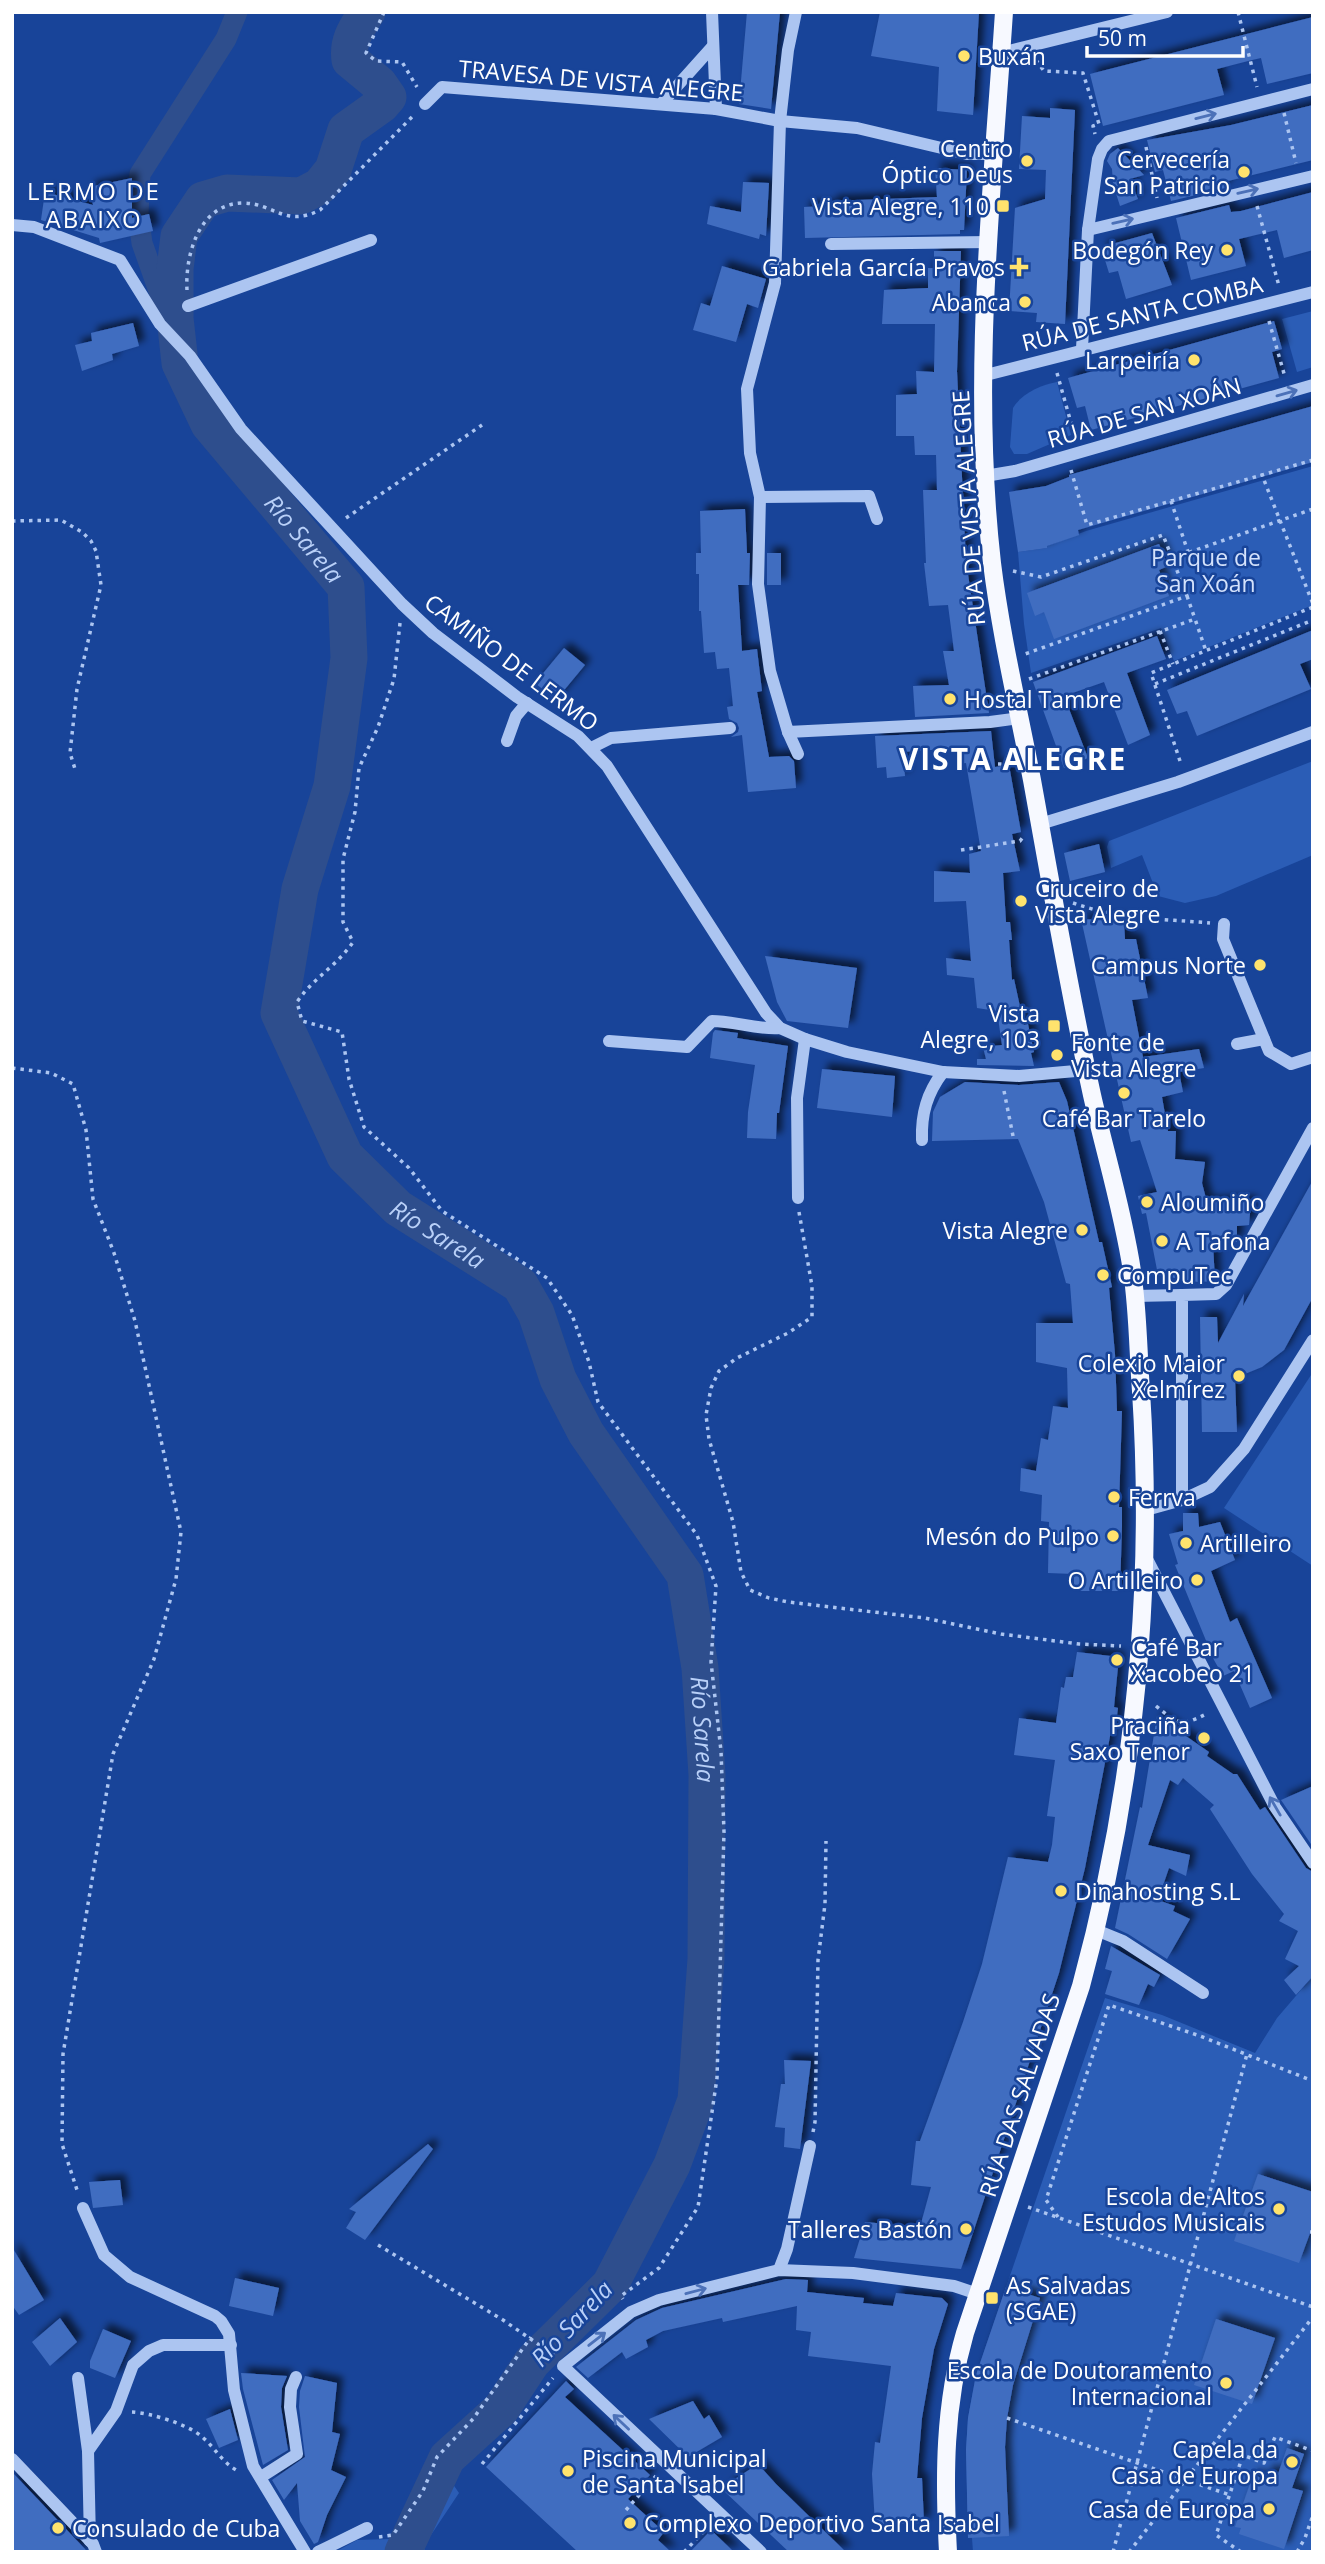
<svg xmlns="http://www.w3.org/2000/svg" width="1325" height="2564" font-family="'Open Sans',sans-serif">
<style>
.green{fill:#2b5db6}
.lines{fill:none;stroke-linecap:round;stroke-linejoin:round}
.canal{stroke:#2e4e8d;stroke-width:21}
.river{stroke:#2e4e8d;stroke-width:37}
.building{fill:#416dc0;filter:url(#shadow)}
.path{stroke:#acc5f1;stroke-width:3.5;stroke-dasharray:3.5 5;stroke-linecap:butt}
.minor{stroke:#acc5f1;stroke-width:12}
.major{stroke:#f7f9ff;stroke-width:18}
.oneway{stroke:#4c71b8}
.poi-dot{fill:#ffe36d;stroke:#184499;stroke-width:2.5}
.labels{text-anchor:middle;dominant-baseline:central;stroke-width:5;stroke-linejoin:round;paint-order:stroke}
.poi-label{font-size:23px;fill:#fff;stroke:#184499;text-anchor:end}
.street-label{font-size:23px;fill:#fff;stroke:#184499}
.park-label{font-size:23px;fill:#d4e2fc;stroke:#184499}
.neighbourhood-label{font-size:24px;letter-spacing:2px;fill:#fff;stroke:#184499}
.water-label{font-size:24px;font-style:italic;fill:#b9d0f8;stroke:#184499}
.district-label{font-size:30px;font-weight:bold;letter-spacing:2px;fill:#fff;stroke:#184499}
</style>
<defs>
<filter id="shadow"><feDropShadow dx="6" dy="-6" stdDeviation="3.5" flood-color="#0009"/></filter>
</defs>
<rect width="100%" height="100%" fill="#184499"/>
<g class="green">
<polygon points="1313,311 1313,367 1297,372 1282,319"/>
<path d="M1057 382 1071 435 1027 454H1014L1010 447 1013 408C1022 393 1041 385 1057 382Z"/>
<polygon points="1313,466 1313,605 1174,661 1161,628 1031,673 1024,624 1018,552 1047,548 1047,546 1086,531"/>
<polygon points="1313,761 1313,855 1216,896 1185,903 1158,896 1142,855 1111,868 1107,847 1109,841"/>
<polygon points="1313,1372 1313,1566 1224,1508"/>
<polygon points="1313,1976 1313,2552 973,2552 972,2538 968,2534 966,2450 968,2418 976,2375 1105,1998 1162,2015 1255,2053 1277,2018"/>
<polygon points="446,2474 459,2493 423,2547 426,2552 335,2552 357,2540 391,2539 399,2537"/>
</g>
<g class="lines">
<polyline class="canal" points="175,318 165,308 142,243 138,214 140,174 226,39 237,12"/>
<path class="river" id="s1" d="M367 12C357 28 347 40 350 60L379 84 388 97 381 105 346 130 333 170 320 186 301 196 227 193 203 200 179 236 175 269V318L180 363 209 424 346 587 349 658 332 786 300 889 279 1013 345 1156 398 1208 520 1285 536 1313 558 1379 586 1433 685 1575 700 1668 707 1775 706 1959 696 2100 672 2165 610 2285 532 2362 501 2409 447 2458 403 2552"/>
</g>
<g class="building">
<polygon points="747,12 780,12 771,109 739,104"/>
<polygon points="880,12 979,12 973,115 937,111 939,67 871,56"/>
<polygon points="1313,17 1313,73 1267,84 1261,58 1252,60 1217,69 1224,95 1103,126 1090,74"/>
<polygon points="1313,105 1313,160 1224,182 1225,188 1171,201 1163,170 1155,172 1147,140 1231,125"/>
<polygon points="1050,108 1075,110 1065,324 1036,322 1037,313 1009,311 1015,208 1045,199 1046,170 1019,169 1022,116 1050,118"/>
<polygon points="1118,148 1144,175 1130,179 1138,199 1120,206 1113,184 1112,169 1107,161 1110,154"/>
<polygon points="935,168 967,170 964,230 960,230 960,234 805,238 804,207 831,206 831,201 937,197"/>
<polygon points="132,178 132,218 149,214 153,231 100,243 99,238 41,220 45,192 93,205 89,187"/>
<polygon points="743,182 769,183 766,236 760,234 759,239 707,224 710,206 741,212"/>
<polygon points="1313,192 1313,250 1284,258 1277,230 1239,239 1246,266 1191,280 1176,218 1229,205 1231,212 1241,211"/>
<polygon points="1152,233 1172,285 1126,299 1118,271 1109,273 1101,247"/>
<polygon points="934,251 961,251 957,371 966,561 989,713 915,717 913,686 949,685 943,651 954,651 948,605 929,606 924,563 926,563 923,490 937,490 936,455 915,455 914,436 896,436 896,395 917,394 916,371 934,372 935,324 882,324 884,290 928,288 928,268 934,268"/>
<polygon points="722,266 766,279 758,308 747,304 736,342 693,330 701,303 710,306"/>
<polygon points="1274,321 1282,349 1272,352 1279,378 1091,430 1085,406 1077,408 1068,378"/>
<polygon points="133,323 139,346 112,354 113,360 82,371 75,345 92,341 91,333"/>
<polygon points="1313,406 1313,462 1078,530 1079,535 1047,546 1047,548 1018,552 1009,492 1046,486 1069,477 1069,475"/>
<polygon points="745,509 747,553 750,553 749,585 738,585 742,651 757,649 762,691 757,692 769,757 789,756 794,761 796,788 748,792 742,735 731,737 738,732 739,728 737,723 729,719 727,707 733,706 729,668 717,669 715,652 704,653 701,611 699,611 699,574 696,574 696,553 701,553 700,511"/>
<polygon points="1159,544 1168,566 1159,570 1169,596 1054,639 1044,612 1035,616 1027,593"/>
<rect x="767" y="553" width="14" height="32"/>
<polygon points="1313,630 1313,659 1300,664 1311,689 1197,736 1187,711 1177,714 1167,690"/>
<polygon points="1157,636 1166,659 1127,673 1150,735 1128,745 1104,682 1064,696 1088,758 1064,768 1033,682"/>
<polygon points="564,648 585,665 556,700 535,683"/>
<polygon points="991,731 995,767 1009,765 1021,832 1012,834 1020,871 1003,873 1006,922 1010,922 1012,940 1009,940 1012,980 1014,979 1024,1025 1028,1024 1034,1052 1031,1053 1034,1066 977,1065 977,1059 986,1059 983,1047 1002,1045 997,1011 977,1008 974,978 947,975 946,958 971,961 966,901 934,902 934,871 970,873 969,854 981,851 966,763 958,764 958,748 903,752 905,776 887,778 886,767 877,768 875,736"/>
<polygon points="1099,844 1105,872 1070,881 1064,853"/>
<polygon points="1081,919 1124,921 1125,939 1136,939 1148,998 1132,1000 1143,1057 1199,1049 1204,1068 1179,1072 1183,1092 1162,1097 1168,1131 1176,1131 1175,1159 1205,1162 1202,1183 1207,1202 1251,1201 1249,1225 1237,1226 1237,1242 1213,1243 1215,1281 1198,1282 1158,1275 1146,1213 1142,1214 1138,1196 1157,1192 1140,1140 1131,1142"/>
<polygon points="765,956 857,968 848,1028 787,1021 777,1002"/>
<polygon points="715,1030 738,1033 737,1038 788,1046 779,1113 777,1113 776,1139 747,1138 748,1112 755,1065 710,1058 713,1033"/>
<polygon points="822,1069 895,1076 892,1117 817,1108"/>
<polygon points="965,1082 1019,1085 1059,1082 1067,1101 1099,1242 1102,1242 1112,1287 1109,1288 1115,1354 1117,1411 1122,1411 1119,1507 1122,1507 1122,1526 1120,1591 1074,1591 1074,1574 1048,1573 1049,1522 1041,1521 1042,1495 1020,1491 1021,1468 1036,1471 1041,1438 1048,1440 1053,1406 1068,1408 1067,1368 1036,1362 1036,1323 1073,1323 1070,1284 1066,1283 1044,1202 1018,1139 932,1141 933,1112 940,1097"/>
<polygon points="1313,1180 1313,1297 1284,1350 1262,1367 1235,1378 1237,1432 1202,1432 1200,1317 1217,1317 1218,1343 1244,1294 1243,1306"/>
<polygon points="1183,1513 1198,1513 1199,1527 1220,1522 1235,1560 1211,1571 1230,1622 1237,1618 1272,1698 1250,1708 1234,1671 1223,1676 1214,1660 1175,1565 1178,1564 1169,1534 1183,1531"/>
<polygon points="1077,1652 1119,1657 1114,1707 1118,1708 1115,1731 1111,1731 1085,1868 1059,1973 961,2269 854,2258 865,2222 920,2227 931,2187 911,2185 916,2141 920,2141 963,2022 982,1964 1008,1857 1048,1862 1052,1845 1055,1817 1047,1816 1055,1760 1014,1755 1019,1718 1056,1723 1061,1687 1064,1688 1066,1677 1073,1677"/>
<polygon points="1157,1716 1209,1752 1207,1756 1233,1774 1237,1774 1260,1810 1265,1807 1306,1868 1313,1872 1313,1976 1296,1995 1284,1980 1299,1966 1285,1959 1298,1931 1279,1921 1284,1914 1252,1874 1210,1809 1214,1805 1183,1778 1178,1785 1170,1780 1148,1845 1190,1855 1186,1876 1169,1868 1158,1900 1175,1906 1173,1911 1190,1919 1167,1959 1128,1934 1115,1928 1140,1807 1142,1808"/>
<polygon points="1313,1786 1313,1847 1281,1800"/>
<polygon points="1111,1946 1160,1975 1154,1987 1148,1984 1139,2005 1105,1994 1112,1971 1105,1969"/>
<polygon points="784,2060 811,2061 800,2149 784,2147 785,2128 775,2127 781,2084 785,2084"/>
<polygon points="428,2144 433,2149 365,2240 346,2228 356,2212 349,2209"/>
<polygon points="1258,2174 1313,2192 1313,2225 1299,2263 1234,2241"/>
<polygon points="120,2180 123,2205 93,2208 89,2182"/>
<polygon points="12,2247 44,2300 19,2315 12,2305"/>
<polygon points="235,2278 279,2288 273,2316 229,2306"/>
<polygon points="786,2279 808,2280 807,2292 864,2298 863,2303 893,2306 896,2293 942,2298 948,2304 934,2349 922,2418 917,2478 922,2478 924,2523 875,2524 872,2474 875,2442 880,2443 891,2366 808,2356 811,2332 796,2330 797,2306 723,2322 722,2318 663,2331 646,2340 648,2347 626,2359 622,2352 588,2378 576,2367 636,2320 662,2308"/>
<polygon points="1006,2287 1040,2298 1013,2385 1007,2418 1005,2447 1009,2536 968,2538 966,2450 968,2418 976,2375"/>
<polygon points="60,2318 77,2342 50,2366 32,2342"/>
<polygon points="1216,2319 1275,2338 1252,2404 1194,2385"/>
<polygon points="103,2329 131,2341 115,2378 90,2368 90,2361"/>
<polygon points="241,2373 287,2376 282,2388 281,2407 288,2450 263,2465 243,2389"/>
<polygon points="305,2376 337,2383 332,2432 340,2434 331,2470 346,2477 327,2515 318,2542 314,2544 300,2521 297,2483 284,2500 272,2480 305,2457 299,2407 300,2391"/>
<polygon points="566,2381 574,2389 565,2397 650,2475 628,2499 664,2532 658,2540 671,2552 578,2552 486,2467"/>
<polygon points="693,2401 704,2419 709,2415 722,2437 688,2457 649,2419"/>
<polygon points="230,2409 238,2440 219,2448 206,2419"/>
<polygon points="1287,2448 1304,2454 1292,2488 1303,2491 1284,2549 1239,2534 1241,2528 1235,2527 1253,2475 1265,2479 1268,2470 1278,2474"/>
<polygon points="758,2464 776,2484 846,2552 789,2552 724,2491 735,2479"/>
<polygon points="12,2472 85,2549 87,2552 12,2552"/>
<polygon points="711,2530 734,2552 690,2552"/>
</g>
<g class="lines">
<g class="path">
<polyline points="384,12 366,53 376,61 402,62 417,87"/>
<polyline points="1238,12 1257,87"/>
<polyline points="1036,60 1044,71 1083,73 1099,124 1093,126 1095,134"/>
<polyline points="1284,113 1296,163"/>
<polyline points="1146,147 1157,198"/>
<polyline points="1257,206 1279,286"/>
<path d="M187 290C185 255 199 204 242 203 275 203 284 228 320 210L415 114"/>
<polyline points="1269,321 1285,377"/>
<polyline points="1057,373 1075,437"/>
<polyline points="1313,460 1262,475 1313,604"/>
<polyline points="1071,470 1087,525 1262,475"/>
<polyline points="1171,501 1188,552"/>
<polyline points="346,518 482,425"/>
<polyline points="12,521 61,520 82,532 91,541 96,551 101,585 77,689 70,753 76,772"/>
<polyline points="1173,558 1313,509"/>
<polyline points="1013,571 1041,577 1163,535 1187,596 1025,654"/>
<polyline points="1187,596 1195,619"/>
<path d="M400 623 394 679 378 727 359 768 355 812 343 859V922L353 942C336 967 314 977 297 1002L302 1021 342 1032 349 1079 364 1127 409 1168 442 1211 547 1278 572 1315 589 1362 598 1402 697 1535 716 1586 711 1662 721 1751 724 1832 717 2078 698 2207 659 2268 621 2296 623 2299"/>
<polyline points="1160,631 1173,664"/>
<polyline points="1029,679 1195,619 1206,651"/>
<polyline points="1155,684 1313,620"/>
<polyline points="1180,761 1151,673 1313,607"/>
<polyline points="998,764 1010,764"/>
<polyline points="961,850 1020,841 1023,837"/>
<path d="M1073 903C1117 919 1164 919 1210 923"/>
<polyline points="12,1068 51,1073 73,1084 86,1130 93,1199 114,1253 135,1321 181,1532 176,1579 154,1659 113,1754 63,2054 62,2144 78,2193"/>
<polyline points="1004,1091 1013,1136"/>
<polyline points="799,1212 812,1286 812,1317 788,1333 737,1358 719,1371 711,1388 706,1415 709,1439 733,1522 741,1572 750,1590 769,1598 788,1602 925,1618 1001,1634 1079,1644 1121,1646"/>
<path d="M1156 1706C1179 1725 1181 1727 1208 1713"/>
<polyline points="813,2132 815,2122 818,1960 825,1904 826,1841"/>
<polyline points="1028,2207 1313,2307"/>
<polyline points="1058,2217 1046,2200 1109,2005 1200,2036 1313,2081"/>
<polyline points="1310,2232 1313,2232"/>
<polyline points="378,2245 503,2320 554,2355"/>
<path d="M132 2412C150 2413 187 2424 201 2436 215 2447 221 2462 238 2471"/>
<polyline points="1007,2418 1230,2495"/>
<polyline points="482,2464 553,2378"/>
<polyline points="626,2510 656,2476"/>
<polyline points="379,2537 393,2535 423,2491 437,2457 473,2419 531,2337"/>
<polyline points="684,2552 709,2526"/>
<polyline points="1113,2552 1247,2054"/>
<polyline points="1129,2552 1313,2317"/>
<polyline points="1241,2552 1216,2535 1243,2455 1264,2463 1275,2437 1313,2451"/>
<polyline points="1297,2552 1305,2538 1313,2515"/>
</g>
<g class="minor">
<polyline points="712,12 716,109"/>
<polyline points="796,12 788,50 780,121 775,283 747,389 750,453 760,497 758,584 770,671 788,732 990,722 1020,718"/>
<polyline points="1001,53 1167,12"/>
<polyline points="425,104 442,87 716,109 780,121 857,128 967,154 995,154"/>
<polyline points="661,104 713,46"/>
<polyline points="12,225 34,227 120,260 160,324 190,356 241,429 402,604 433,633 517,697 578,736 607,766 766,1013 780,1028 805,1039 847,1052 943,1072 1019,1076 1087,1070"/>
<polyline points="1088,230 1313,176"/>
<polyline points="831,244 989,242"/>
<polyline points="188,306 371,240"/>
<polyline points="1082,349 1088,230 1098,159 1102,149 1109,141 1313,89"/>
<polyline points="982,376 1313,292"/>
<polyline points="985,476 1015,471 1313,385"/>
<polyline points="760,497 869,496 877,519"/>
<polyline points="788,732 798,754"/>
<polyline points="507,741 516,716 527,703"/>
<polyline points="591,748 611,738 730,728"/>
<polyline points="1040,824 1178,782 1313,732"/>
<polyline points="1224,924 1223,939 1269,1051 1291,1064 1313,1057"/>
<path d="M609 1041 687 1047 712 1021C735 1021 757 1030 780 1028"/>
<polyline points="1237,1044 1264,1039"/>
<path d="M922 1140C921 1114 927 1093 943 1072"/>
<polyline points="798,1198 797,1098 805,1039"/>
<polyline points="1135,1296 1182,1295"/>
<polyline points="1182,1500 1210,1487 1244,1449 1313,1340"/>
<polyline points="1146,1510 1182,1500 1182,1295 1216,1294 1226,1285 1313,1128"/>
<polyline points="1145,1555 1275,1807 1313,1863"/>
<polyline points="1096,1930 1123,1941 1203,1993"/>
<polyline points="83,2208 104,2255 130,2277 215,2316 221,2321 229,2334 234,2390 253,2466 305,2552"/>
<polyline points="779,2270 787,2249 810,2146"/>
<polyline points="78,2378 88,2451"/>
<polyline points="12,2459 93,2544 96,2552"/>
<polyline points="261,2477 297,2454 290,2407 291,2389 296,2377"/>
<polyline points="90,2541 88,2451 116,2411 133,2365 149,2351 163,2345 231,2345"/>
<polyline points="318,2552 367,2528"/>
<polyline points="761,2552 563,2366 631,2312 659,2300 779,2270 853,2273 954,2286 978,2294"/>
</g>
<path class="major" d="M948 2552C944 2477 944 2405 965 2333L1081 1986C1134 1792 1154 1592 1141 1391 1138 1351 1138 1310 1132 1271 1123 1211 1105 1153 1092 1095 1069 990 1051 885 1032 780 1018 707 1001 636 992 563 971 380 992 195 1004 12"/>
</g>
<defs><path id="oneway-shaft" d="M-6 0H5M1.5-3L5.5 0L1.5 3" fill="none" stroke-width="1.6" stroke-linecap="round" stroke-linejoin="round" transform="scale(1.75)"/></defs>
<g class="oneway">
<use href="#oneway-shaft" transform="translate(1206 116) rotate(-14)"/>
<use href="#oneway-shaft" transform="translate(1248 191) rotate(-13)"/>
<use href="#oneway-shaft" transform="translate(1123 221) rotate(-13)"/>
<use href="#oneway-shaft" transform="translate(1287 393) rotate(-16)"/>
<use href="#oneway-shaft" transform="translate(1275 1806) rotate(-120)"/>
<use href="#oneway-shaft" transform="translate(696 2291) rotate(-15)"/>
<use href="#oneway-shaft" transform="translate(597 2339) rotate(-38)"/>
<use href="#oneway-shaft" transform="translate(621 2422) rotate(-137)"/>
</g>
<g class="poi-dot">
<circle cx="964" cy="56" r="7"/>
<circle cx="1027" cy="161" r="7"/>
<circle cx="1244" cy="172" r="7"/>
<rect x="996" y="199" width="14" height="14" rx="3.5"/>
<circle cx="1227" cy="250" r="7"/>
<path d="M1015.5 256.5h7v7h7v7h-7v7h-7v-7h-7v-7h7z"/>
<circle cx="1025" cy="302" r="7"/>
<circle cx="1194" cy="360" r="7"/>
<circle cx="950" cy="699" r="7"/>
<circle cx="1021" cy="901" r="7"/>
<circle cx="1260" cy="965" r="7"/>
<rect x="1047" y="1019" width="14" height="14" rx="3.5"/>
<circle cx="1057" cy="1055" r="7"/>
<circle cx="1124" cy="1093" r="7"/>
<circle cx="1147" cy="1202" r="7"/>
<circle cx="1082" cy="1230" r="7"/>
<circle cx="1162" cy="1241" r="7"/>
<circle cx="1103" cy="1275" r="7"/>
<circle cx="1239" cy="1376" r="7"/>
<circle cx="1114" cy="1497" r="7"/>
<circle cx="1113" cy="1536" r="7"/>
<circle cx="1186" cy="1543" r="7"/>
<circle cx="1197" cy="1580" r="7"/>
<circle cx="1117" cy="1660" r="7"/>
<circle cx="1204" cy="1738" r="7"/>
<circle cx="1061" cy="1891" r="7"/>
<circle cx="1279" cy="2209" r="7"/>
<circle cx="966" cy="2229" r="7"/>
<rect x="985" y="2291" width="14" height="14" rx="3.5"/>
<circle cx="1226" cy="2383" r="7"/>
<circle cx="1292" cy="2462" r="7"/>
<circle cx="568" cy="2471" r="7"/>
<circle cx="1269" cy="2509" r="7"/>
<circle cx="630" cy="2523" r="7"/>
<circle cx="58" cy="2528" r="7"/>
</g>
<g class="labels">
<g class="poi-label">
<text x="978" y="56" text-anchor="start">Buxán</text>
<text x="1013" y="148">Centro<tspan x="1013" dy="26">Óptico Deus</tspan></text>
<text x="1230" y="159">Cervecería<tspan x="1230" dy="26">San Patricio</tspan></text>
<text x="989" y="206">Vista Alegre, 110</text>
<text x="1213" y="250">Bodegón Rey</text>
<text x="1005" y="267">Gabriela García Pravos</text>
<text x="1011" y="302">Abanca</text>
<text x="1180" y="360">Larpeiría</text>
<text x="964" y="699" text-anchor="start">Hostal Tambre</text>
<text x="1035" y="888" text-anchor="start">Cruceiro de<tspan x="1035" dy="26">Vista Alegre</tspan></text>
<text x="1246" y="965">Campus Norte</text>
<text x="1040" y="1013">Vista<tspan x="1040" dy="26">Alegre, 103</tspan></text>
<text x="1071" y="1042" text-anchor="start">Fonte de<tspan x="1071" dy="26">Vista Alegre</tspan></text>
<text x="1124" y="1118" text-anchor="middle">Café Bar Tarelo</text>
<text x="1161" y="1202" text-anchor="start">Aloumiño</text>
<text x="1068" y="1230">Vista Alegre</text>
<text x="1176" y="1241" text-anchor="start">A Tafona</text>
<text x="1117" y="1275" text-anchor="start">CompuTec</text>
<text x="1225" y="1363">Colexio Maior<tspan x="1225" dy="26">Xelmírez</tspan></text>
<text x="1128" y="1497" text-anchor="start">Ferrva</text>
<text x="1099" y="1536">Mesón do Pulpo</text>
<text x="1200" y="1543" text-anchor="start">Artilleiro</text>
<text x="1183" y="1580">O Artilleiro</text>
<text x="1131" y="1647" text-anchor="start">Café Bar<tspan x="1131" dy="26">Xacobeo 21</tspan></text>
<text x="1190" y="1725">Praciña<tspan x="1190" dy="26">Saxo Tenor</tspan></text>
<text x="1075" y="1891" text-anchor="start">Dinahosting S.L</text>
<text x="1265" y="2196">Escola de Altos<tspan x="1265" dy="26">Estudos Musicais</tspan></text>
<text x="952" y="2229">Talleres Bastón</text>
<text x="1006" y="2285" text-anchor="start">As Salvadas<tspan x="1006" dy="26">(SGAE)</tspan></text>
<text x="1212" y="2370">Escola de Doutoramento<tspan x="1212" dy="26">Internacional</tspan></text>
<text x="1278" y="2449">Capela da<tspan x="1278" dy="26">Casa de Europa</tspan></text>
<text x="582" y="2458" text-anchor="start">Piscina Municipal<tspan x="582" dy="26">de Santa Isabel</tspan></text>
<text x="1255" y="2509">Casa de Europa</text>
<text x="644" y="2523" text-anchor="start">Complexo Deportivo Santa Isabel</text>
<text x="72" y="2528" text-anchor="start">Consulado de Cuba</text>
</g>
<g class="street-label">
<text transform="translate(601 80) rotate(5)">TRAVESA DE VISTA ALEGRE</text>
<text transform="translate(1142 313) rotate(-14)">RÚA DE SANTA COMBA</text>
<text transform="translate(1144 412) rotate(-16)">RÚA DE SAN XOÁN</text>
<text transform="translate(968 508) rotate(-94)">RÚA DE VISTA ALEGRE</text>
<text transform="translate(512 662) rotate(37)">CAMIÑO DE LERMO</text>
<text transform="translate(1019 2095) rotate(-72)">RÚA DAS SALVADAS</text>
</g>
<g class="park-label">
<text x="1206" y="557">Parque de<tspan x="1206" dy="26">San Xoán</tspan></text>
</g>
<g class="neighbourhood-label">
<text x="94" y="190">LERMO DE<tspan x="94" dy="28">ABAIXO</tspan></text>
</g>
<g class="water-label">
<text stroke="none"><textPath href="#s1" startOffset="730">Río Sarela</textPath></text>
<text stroke="none"><textPath href="#s1" startOffset="1507">Río Sarela</textPath></text>
<text stroke="none"><textPath href="#s1" startOffset="2095">Río Sarela</textPath></text>
<text transform="translate(571 2323) rotate(-47)">Río Sarela</text>
</g>
<g class="district-label">
<text x="1013" y="758">VISTA ALEGRE</text>
</g>
</g>
<rect width="1325" height="2564" fill="none" stroke="#ffffff" stroke-width="28"/>
<path d="M1087 46v10h156v-10" fill="none" stroke="#ffffff" stroke-width="3.5"/>
<text x="1098" y="46" font-size="21" fill="#ffffff" stroke="#184499" stroke-width="5" paint-order="stroke">50 m</text>
</svg>
